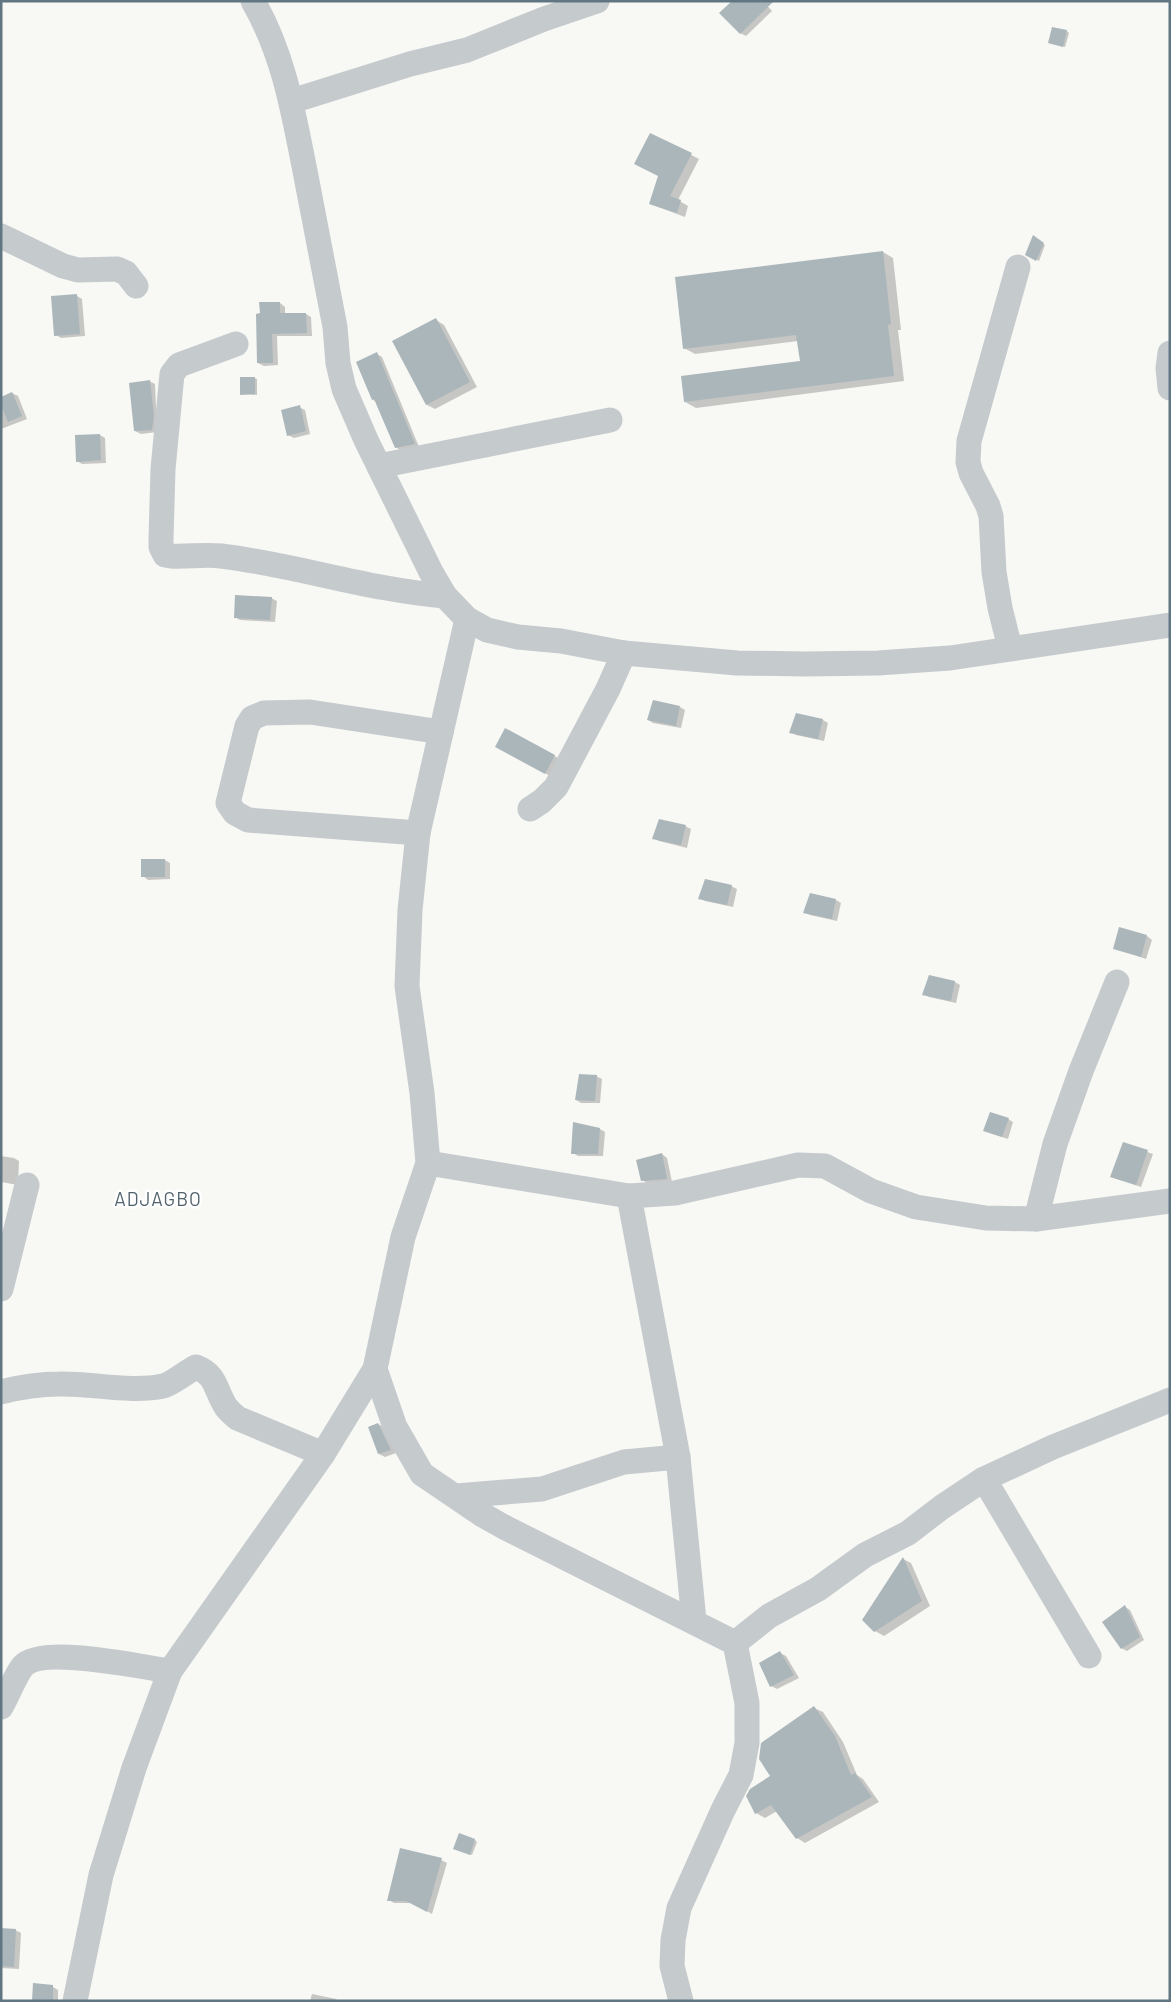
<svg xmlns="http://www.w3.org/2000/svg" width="1171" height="2002" font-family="Barlow,sans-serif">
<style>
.shadow{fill:#0003}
.building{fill:#abb6ba}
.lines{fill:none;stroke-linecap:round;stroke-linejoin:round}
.minor{stroke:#c5cacd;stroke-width:25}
.labels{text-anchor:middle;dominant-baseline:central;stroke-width:5;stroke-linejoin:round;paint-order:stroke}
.quarter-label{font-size:19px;letter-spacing:1px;fill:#53636d;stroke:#fff}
</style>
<rect width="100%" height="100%" fill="#f8f8f5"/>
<g class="shadow">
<polygon points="763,1 772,11 746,36 740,33"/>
<polygon points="1067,31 1069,33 1065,47 1050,43"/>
<polygon points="651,134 699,159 678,200 688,206 685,217 650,204 659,176"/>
<polygon points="1033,237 1045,245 1039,261 1026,254"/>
<polygon points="883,252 893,258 901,330 898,330 904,381 696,408 685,402 801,362 798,341 695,354 684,348"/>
<polygon points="77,296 82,299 85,336 61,338 56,335"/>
<polygon points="280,303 285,307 285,314 306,314 311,317 312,336 277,336 278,365 264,366 258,363"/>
<polygon points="436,320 444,325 477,387 435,409 427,405"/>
<polygon points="377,354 382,357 419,447 401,451 396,447 377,402 373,400 357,362"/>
<polygon points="254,378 257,379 257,395 242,394"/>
<polygon points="149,381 155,384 157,432 141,434 135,431"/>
<polygon points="12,393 18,396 27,419 1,429 1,398"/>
<polygon points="299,407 305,410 310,434 294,438 288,435"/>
<polygon points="100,435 105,438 106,463 82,464 77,461"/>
<polygon points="271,598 277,601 275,622 240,620 235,617"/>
<polygon points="680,707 685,710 681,728 653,723 648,720"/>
<polygon points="823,720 828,723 824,741 796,735 791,732"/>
<polygon points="506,730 560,759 550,776 497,746"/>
<polygon points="685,826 691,829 687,848 659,841 654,838"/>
<polygon points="143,860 165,860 170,863 170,879 148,880 143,876"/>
<polygon points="731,886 737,889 733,907 705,901 700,898"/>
<polygon points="836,900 841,903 837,921 810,915 804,912"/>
<polygon points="1147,936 1152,940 1146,959 1114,948"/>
<polygon points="955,982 960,985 956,1003 929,997 923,994"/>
<polygon points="596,1076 602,1079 600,1103 581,1103 576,1100"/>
<polygon points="1008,1119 1013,1122 1008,1139 990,1133"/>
<polygon points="600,1129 605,1132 603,1156 578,1156 573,1153"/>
<polygon points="1124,1144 1153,1154 1141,1187 1111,1177"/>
<polygon points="662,1154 667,1158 672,1182 647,1183 642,1180"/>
<polygon points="1,1156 14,1158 19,1161 18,1185 1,1182"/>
<polygon points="378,1424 384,1427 396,1453 385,1457 379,1454"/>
<polygon points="903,1559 911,1563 930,1606 884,1636 875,1631"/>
<polygon points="1125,1607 1130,1610 1144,1640 1127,1651 1121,1648"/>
<polygon points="780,1653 786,1656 799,1678 777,1689 771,1686"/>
<polygon points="814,1708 823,1712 843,1742 857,1775 863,1779 879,1802 805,1843 797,1838 777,1811 765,1818 756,1813"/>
<polygon points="475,1840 477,1842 472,1855 457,1850"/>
<polygon points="441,1860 447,1863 432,1914 413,1903 394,1903 389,1900"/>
<polygon points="1,1929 15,1930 21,1933 19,1969 1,1968"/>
<polygon points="53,1987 58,1990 58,2001 33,2001"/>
<polygon points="312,1994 336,1999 338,2001 310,2001"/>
</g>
<g class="building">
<polygon points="732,1 774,1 740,34 719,13"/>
<polygon points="1052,27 1067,30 1063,47 1048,43"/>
<polygon points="650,133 692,153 670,196 681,200 677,213 649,204 658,176 634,164"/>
<polygon points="1033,235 1044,243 1036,261 1025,255"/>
<polygon points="883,251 891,324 888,325 894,376 684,402 681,376 800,361 796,335 683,349 675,277"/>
<polygon points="77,294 80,334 54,336 51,296"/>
<polygon points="259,302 280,302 280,313 306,313 307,333 272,334 273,363 257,363 256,314 260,313"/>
<polygon points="436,318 470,382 426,405 392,341"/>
<polygon points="377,352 415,444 395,448 374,399 372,400 356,362"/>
<polygon points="240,377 255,377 255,394 240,395"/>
<polygon points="150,380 154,416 152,430 134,431 129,383"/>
<polygon points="12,392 22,416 8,422 1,405 1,397"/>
<polygon points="300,405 306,431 287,436 281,410"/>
<polygon points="100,434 101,460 76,462 75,435"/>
<polygon points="235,595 272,597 270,620 234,618"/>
<polygon points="653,700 680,706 676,726 647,720"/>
<polygon points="796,713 823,719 818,739 789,733"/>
<polygon points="505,728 555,755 545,774 495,747"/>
<polygon points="659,819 686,825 681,845 652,839"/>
<rect x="141" y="859" width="24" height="18"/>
<polygon points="705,879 732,885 727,905 698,899"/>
<polygon points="810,893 836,899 832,919 803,913"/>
<polygon points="1119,927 1147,935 1141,957 1113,949"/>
<polygon points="929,975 955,981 951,1001 922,995"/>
<polygon points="579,1074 597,1075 595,1101 575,1100"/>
<polygon points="990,1112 1009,1118 1002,1137 983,1131"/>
<polygon points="573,1122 600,1128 598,1154 571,1154"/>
<polygon points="1123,1142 1148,1150 1136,1185 1110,1177"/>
<polygon points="662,1153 667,1179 641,1181 636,1160"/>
<polygon points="378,1423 391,1450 378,1454 368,1427"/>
<polygon points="903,1557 922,1601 874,1632 862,1620"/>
<polygon points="1125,1605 1140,1637 1121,1649 1102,1622"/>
<polygon points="780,1651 794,1675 770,1687 759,1663"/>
<polygon points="814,1706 835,1736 851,1775 855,1773 872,1797 796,1839 771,1805 755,1814 746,1796 750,1789 770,1776 759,1759 761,1743"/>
<polygon points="459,1833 475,1839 470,1855 453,1849"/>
<polygon points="400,1848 442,1858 427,1912 406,1901 387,1901"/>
<polygon points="1,1928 16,1929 14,1967 1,1966"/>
<polygon points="33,1983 53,1985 53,2001 32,2001"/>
</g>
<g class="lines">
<g class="minor">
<path d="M253 1C284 55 293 111 305 171 315 223 325 275 335 327L338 363 344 389 366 440 431 572 445 596 467 619 487 630 518 637 561 641 624 653 737 663 805 664 878 663 950 658 1170 625"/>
<polyline points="292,101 410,64 467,50 544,19 597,1"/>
<polyline points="1,236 63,266 78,270 117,269 126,273 136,286"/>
<path d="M236 344 179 365 172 374 163 469 161 539V547L165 555 171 556C187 557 205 554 221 556 296 565 369 590 445 596"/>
<polyline points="1170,353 1168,368 1170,388"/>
<polyline points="379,466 610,420"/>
<polyline points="467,619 418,833 410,910 407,986 422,1093 428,1163 403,1237 375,1369 395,1427 422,1474 481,1514 506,1528 735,1643 747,1703 747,1743 741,1775 723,1810 679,1908 673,1940 672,1966 681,2001"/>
<polyline points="1010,648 1000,608 994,572 991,516 988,506 971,473 968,462 969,441 1018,267"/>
<polyline points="530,809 542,801 556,787 608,689 624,653"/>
<polyline points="418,833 248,820 235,813 228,803 247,726 252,718 264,713 310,712 441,732"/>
<polyline points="428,1163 629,1196 675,1193 798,1165 825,1166 871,1191 916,1207 986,1218 1036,1219 1170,1201"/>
<polyline points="629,1196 678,1457 694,1621"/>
<polyline points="1036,1219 1055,1144 1081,1071 1117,982"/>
<polyline points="1,1289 27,1185"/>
<path d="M1 1392C20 1387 39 1384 59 1384 91 1383 131 1393 163 1386 172 1384 186 1372 196 1367 217 1375 215 1390 226 1407 229 1411 233 1414 237 1418L323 1454"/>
<polyline points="984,1479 1089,1656"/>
<polyline points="456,1496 542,1489 624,1462 678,1457"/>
<polyline points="735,1643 769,1616 818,1589 865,1555 908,1533 942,1507 984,1479 1053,1447 1170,1400"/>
<path d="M1 1707C7 1697 16 1674 23 1666 43 1645 141 1667 170 1671"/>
<polyline points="75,2001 101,1875 134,1768 170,1671 323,1454 375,1369"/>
</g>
</g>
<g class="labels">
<g class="quarter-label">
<text x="158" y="1198">ADJAGBO</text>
</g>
</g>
<rect width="1171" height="2002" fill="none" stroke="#607682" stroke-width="5"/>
</svg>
